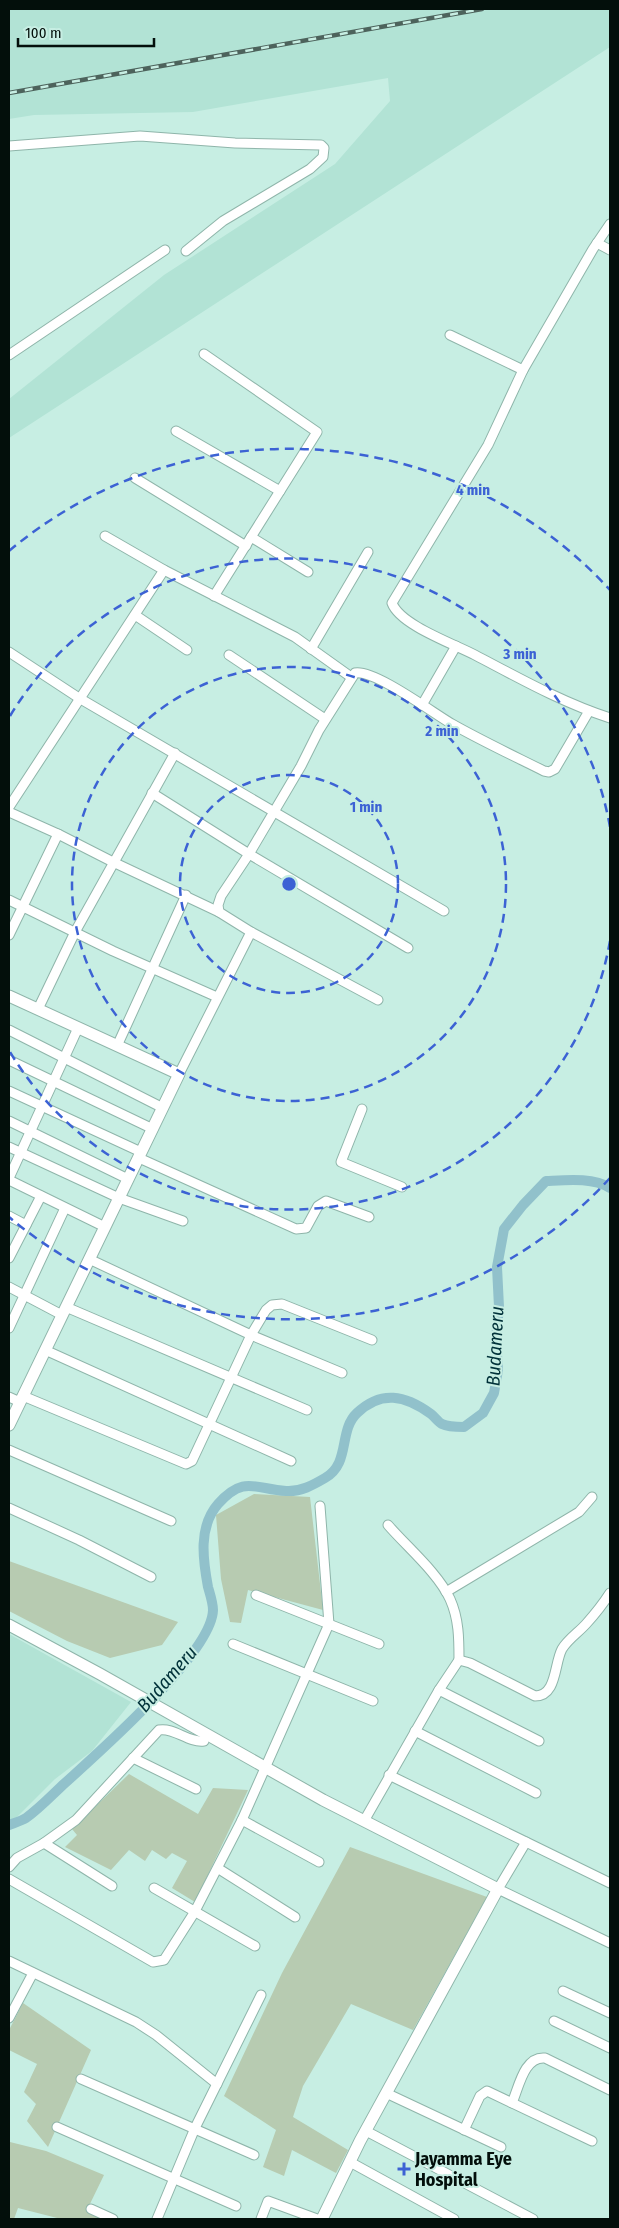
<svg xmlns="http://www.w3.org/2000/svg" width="619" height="2228" font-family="'Fira Sans Condensed',sans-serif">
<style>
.built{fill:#b2e3d5}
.green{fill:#b7cbb1}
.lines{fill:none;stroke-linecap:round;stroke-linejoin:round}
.canal{stroke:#91c1cb;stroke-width:10}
.minor-casing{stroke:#8fb5aa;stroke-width:11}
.tertiary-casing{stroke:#8fb5aa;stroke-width:13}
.minor{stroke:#fff;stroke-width:9}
.tertiary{stroke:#fff;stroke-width:11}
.rail-casing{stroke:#4d635c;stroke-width:4.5}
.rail{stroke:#c7eee3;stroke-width:2.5;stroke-dasharray:8;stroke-linecap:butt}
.ring{fill:none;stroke:#3c62d4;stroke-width:2.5;stroke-dasharray:9 6}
.poi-dot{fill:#3c62d4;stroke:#c7eee3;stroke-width:2}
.labels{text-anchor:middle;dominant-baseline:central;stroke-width:4;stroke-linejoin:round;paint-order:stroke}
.poi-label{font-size:18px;font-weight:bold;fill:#030f0b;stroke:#c7eee3;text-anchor:start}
.water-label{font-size:19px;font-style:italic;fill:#003139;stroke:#c7eee3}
.centre{fill:#3c62d4;stroke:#c7eee3;stroke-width:2.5}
.ring-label{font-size:15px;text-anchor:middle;font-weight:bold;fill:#3c62d4;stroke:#c7eee3;stroke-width:4;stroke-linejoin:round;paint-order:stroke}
</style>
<rect width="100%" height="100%" fill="#c7eee3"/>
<g class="built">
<polygon points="9,9 610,9 610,47 9,438 9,399 164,275 335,164 390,101 388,78 193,112 34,115 9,119"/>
<polygon points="9,1634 131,1702 92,1751 55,1779 14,1820 9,1821"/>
</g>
<g class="green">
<polygon points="254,1494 310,1497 323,1610 248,1590 241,1623 230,1622 221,1579 216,1515"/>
<polygon points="9,1561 178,1622 162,1645 110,1658 67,1641 9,1611"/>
<polygon points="129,1774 198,1814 213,1788 248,1790 195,1902 172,1888 187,1861 172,1853 166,1859 152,1850 145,1861 129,1850 111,1870 65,1847 77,1835 72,1829"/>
<polygon points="350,1847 487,1897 413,2030 351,2004 303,2086 293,2117 348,2150 336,2173 292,2150 284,2176 263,2167 276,2130 224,2096 282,1973"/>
<polygon points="23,2003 91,2050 48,2147 27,2121 36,2104 24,2092 37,2064 9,2050 9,2030"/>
<polygon points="10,2142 46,2151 104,2175 87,2210 104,2219 61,2219 18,2208 14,2219 9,2219"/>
</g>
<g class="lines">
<path class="canal" d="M9 1825C14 1823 21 1821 26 1818 40 1808 53 1794 65 1783 99 1752 212 1653 213 1610 213 1603 210 1594 208 1587 203 1560 198 1527 218 1504 244 1475 255 1489 286 1491 301 1492 313 1485 325 1478 351 1463 338 1431 357 1413 381 1390 405 1395 431 1414 435 1417 438 1422 442 1424 448 1427 458 1427 464 1427L483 1413 494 1393 498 1370 496 1339 499 1307 497 1267 504 1229 523 1205 546 1181C566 1180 593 1177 610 1188"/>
<g class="minor-casing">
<g id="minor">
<polyline points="9,146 140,136 235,143 321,145 324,148 323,157 310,169 223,221 186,251"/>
<path d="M610 224 593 249 523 370 488 445 392 603C400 625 454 644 475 655 519 678 563 703 610 718"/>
<polyline points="597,243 610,250"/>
<polyline points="450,335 523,370"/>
<polyline points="204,354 317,432 214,596"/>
<polyline points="9,355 165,250"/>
<polyline points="176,431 280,491"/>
<polyline points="135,478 246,546"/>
<polyline points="105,536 164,570 295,637 351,677"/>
<polyline points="251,537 308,572"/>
<polyline points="135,615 187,650"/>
<polyline points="311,649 368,552"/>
<polyline points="9,652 79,698 444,911"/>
<polyline points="229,655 325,719"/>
<polyline points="422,705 456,646"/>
<polyline points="152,793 249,854 408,948"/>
<polyline points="9,807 164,570"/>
<polyline points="9,812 58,834 113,862 219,912 251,932 378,1000"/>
<polyline points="9,900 113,951 217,997"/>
<path d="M219 912 218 905 221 896 249 854 301 766 319 730 355 673C374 669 433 713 452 724 482 741 514 756 544 771L549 772 555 769 589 711"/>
<polyline points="9,935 58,834"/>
<polyline points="38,1009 75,932 175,753"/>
<polyline points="9,1030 163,1108"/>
<polyline points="117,1046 186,895"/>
<polyline points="9,1060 153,1129"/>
<polyline points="179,1074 251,932"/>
<polyline points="9,1091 141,1152"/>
<polyline points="362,1109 341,1162 402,1187"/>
<polyline points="9,1121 128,1179"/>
<polyline points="9,1147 119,1198 183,1221"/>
<polyline points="139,1158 296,1229 306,1228 318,1206 326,1201 369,1217"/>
<polyline points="9,1178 78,1028"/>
<polyline points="9,1180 105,1227"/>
<polyline points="9,1216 26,1225"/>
<polyline points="9,1258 41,1196"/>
<polyline points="89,1259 251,1335 342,1373"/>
<polyline points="9,1287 62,1315"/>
<polyline points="66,1307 307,1410"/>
<polyline points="9,1328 65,1208"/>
<polyline points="45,1350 291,1461"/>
<polyline points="23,1396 186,1464 192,1461 251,1335 266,1310 272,1305 282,1304 372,1340"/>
<polyline points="9,1397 20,1402"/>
<polyline points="9,1450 171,1521"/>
<polyline points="9,1508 79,1540 151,1577"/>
<path d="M388 1525C407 1547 438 1573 450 1599 459 1619 459 1639 459 1660"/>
<polyline points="446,1592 579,1512 592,1497"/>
<polyline points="256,1595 379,1644"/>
<polyline points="233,1644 373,1701"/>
<polyline points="439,1690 539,1741"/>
<polyline points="415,1731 536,1793"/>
<polyline points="133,1758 196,1789"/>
<polyline points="389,1775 610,1883"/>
<polyline points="242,1820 319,1862"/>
<path d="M364 1821 439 1690 459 1660 470 1663 535 1696C557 1696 554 1664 562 1649 568 1639 579 1632 586 1624 595 1614 603 1604 610 1593"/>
<polyline points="526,1842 498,1889 610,1943"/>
<polyline points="44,1843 112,1886"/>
<path d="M9 1867 17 1858 44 1843 76 1820 159 1730C174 1727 188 1743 204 1741"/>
<polyline points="219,1869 295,1917"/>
<polyline points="9,1879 153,1962 164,1960 194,1913 242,1820 329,1624 320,1506"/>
<polyline points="154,1888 255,1946"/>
<polyline points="9,1961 136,2022 156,2035 217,2084"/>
<polyline points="563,1991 610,2013"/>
<polyline points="9,2018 33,1973"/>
<polyline points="554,2021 610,2048"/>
<polyline points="81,2079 254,2155"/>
<polyline points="386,2093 501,2147"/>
<path d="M512 2103C519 2087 524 2056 545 2058L610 2090"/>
<polyline points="57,2127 236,2206"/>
<polyline points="464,2130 480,2096 487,2091 592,2141"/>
<polyline points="366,2131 533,2219"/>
<polyline points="350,2162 454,2219"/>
<polyline points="91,2209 113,2219"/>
<polyline points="157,2219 195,2128 261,1995"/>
<polyline points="261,2219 268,2201 317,2219"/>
</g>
</g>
<g class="tertiary-casing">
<g id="tertiary">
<polyline points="9,996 179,1074 9,1425"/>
<polyline points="9,1625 100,1674 323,1800 498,1889 360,2141 322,2219"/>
</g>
</g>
<use href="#minor" class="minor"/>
<use href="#tertiary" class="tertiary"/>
<g class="rail-casing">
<polyline id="rail" points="9,93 482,9"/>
</g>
<use href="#rail" class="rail"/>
</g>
<g class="ring">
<circle cx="289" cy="884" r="109"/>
<circle cx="289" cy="884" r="217"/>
<path d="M610 941A326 326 0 0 1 10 1052M10 716A326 326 0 0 1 610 827"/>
<path d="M610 1178A435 435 0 0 1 9 1217M9 551A435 435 0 0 1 610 590"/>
</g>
<path class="poi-dot" d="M401.5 2161.5h5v5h5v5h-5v5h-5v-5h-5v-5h5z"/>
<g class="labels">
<g class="poi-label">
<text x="415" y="2159">Jayamma Eye<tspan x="415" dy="21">Hospital</tspan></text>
</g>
<g class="water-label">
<text transform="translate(495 1346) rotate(-87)">Budameru</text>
<text transform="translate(167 1679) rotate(-49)">Budameru</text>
</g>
</g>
<circle cx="289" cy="884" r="8" class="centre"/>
<g class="ring-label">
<text x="473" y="495">4 min</text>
<text x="520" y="659">3 min</text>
<text x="442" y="736">2 min</text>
<text x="366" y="812">1 min</text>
</g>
<rect width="619" height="2228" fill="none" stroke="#030f0b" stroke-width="20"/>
<path d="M18 38v8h136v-8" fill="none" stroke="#030f0b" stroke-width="2.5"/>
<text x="25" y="38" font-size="15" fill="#030f0b" stroke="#c7eee3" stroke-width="4" paint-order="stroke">100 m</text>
</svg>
